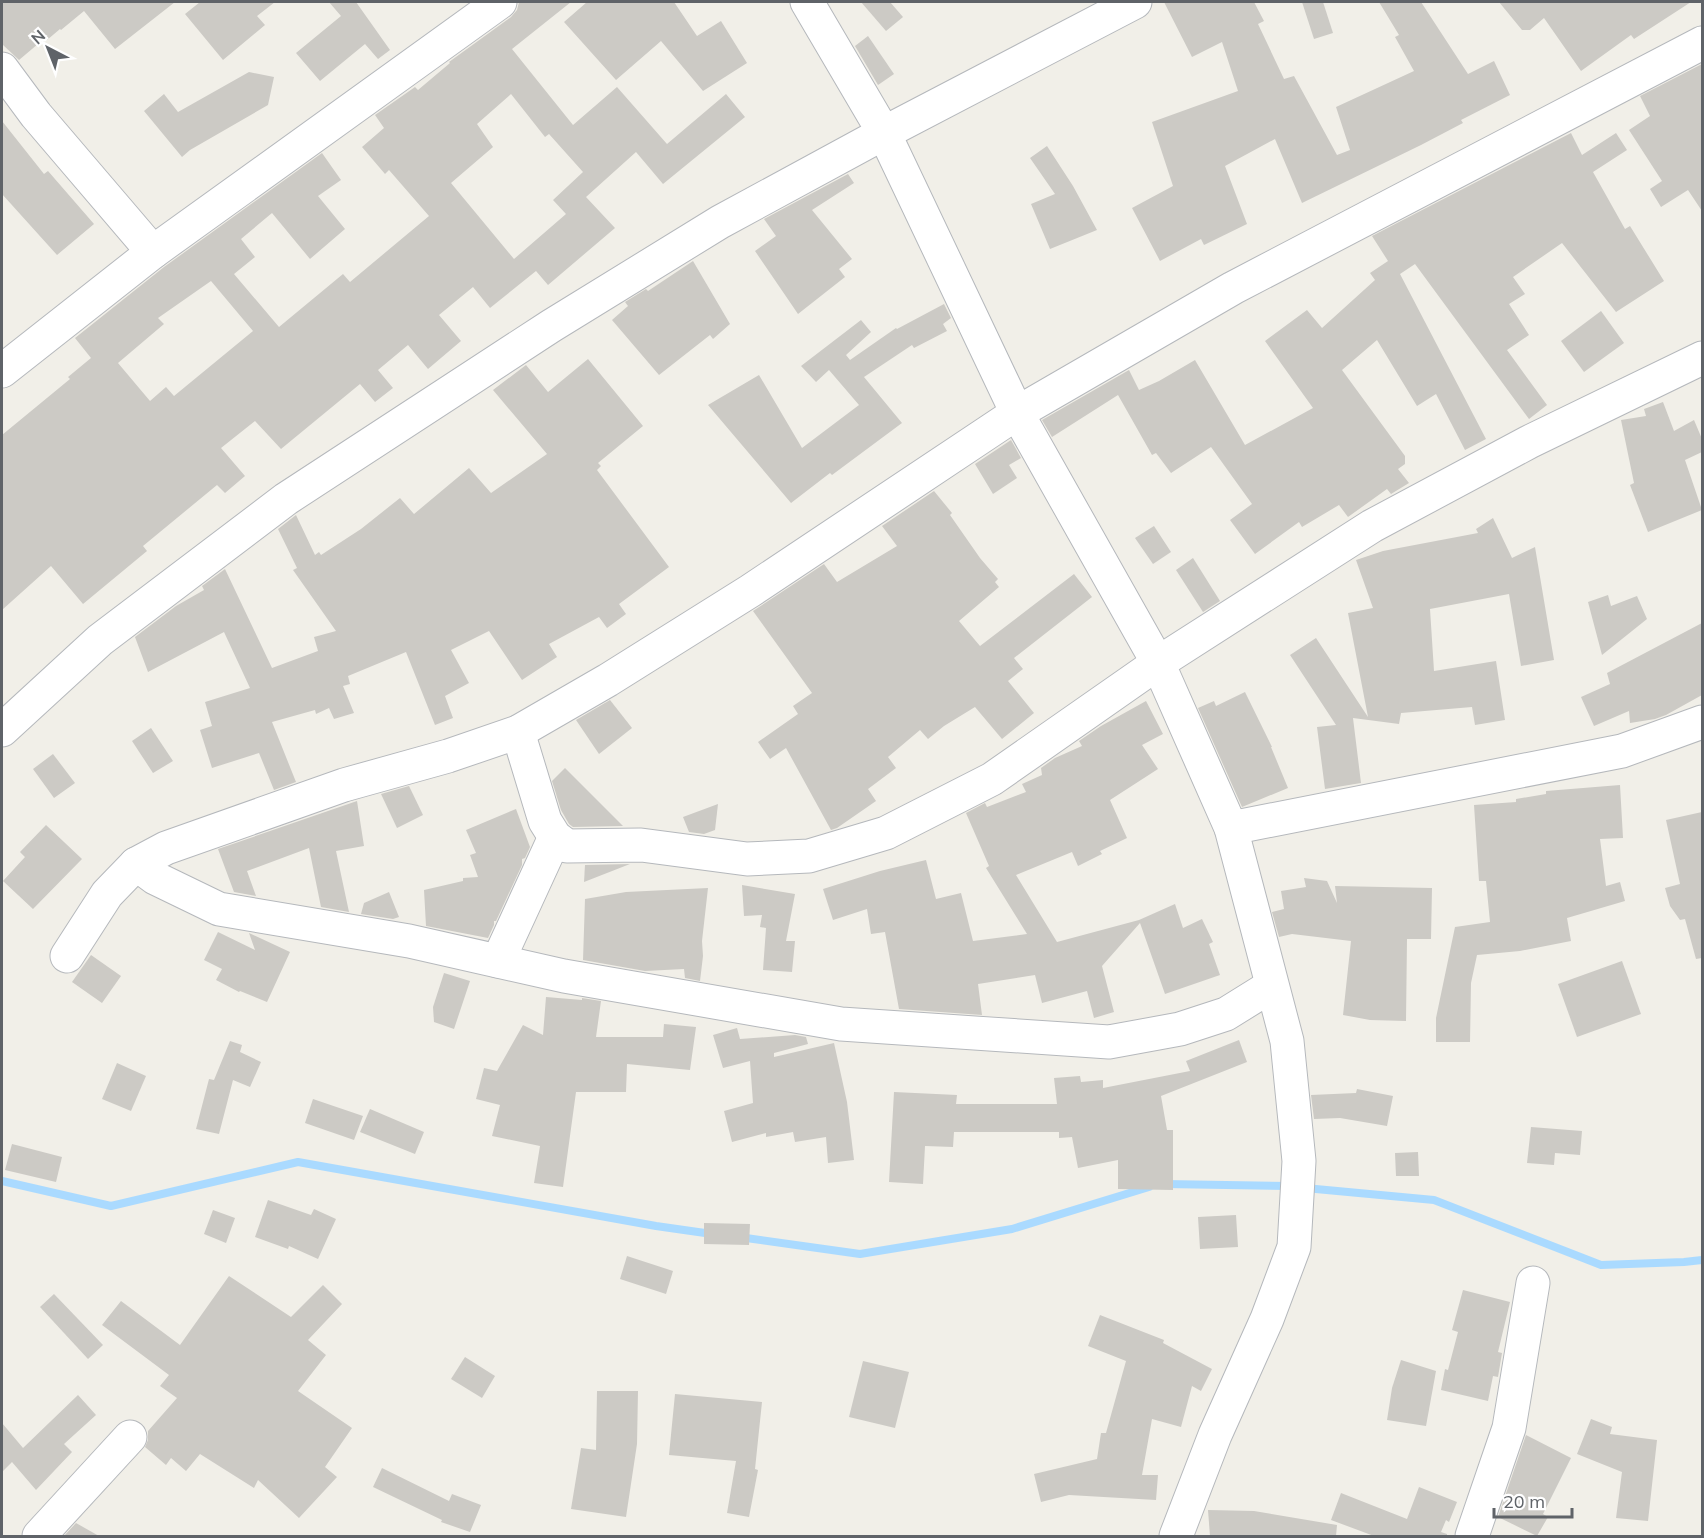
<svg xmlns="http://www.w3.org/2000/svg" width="1704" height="1538" font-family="Mulish,sans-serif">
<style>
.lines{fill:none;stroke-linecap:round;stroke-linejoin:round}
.stream{stroke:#aadaff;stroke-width:8}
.building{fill:#cccac5;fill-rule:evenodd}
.minor-casing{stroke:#b5b8bc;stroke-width:35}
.minor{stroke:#fff;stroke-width:33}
</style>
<rect width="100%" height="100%" fill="#f1efe8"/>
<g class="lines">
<g class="stream">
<polyline points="2,1181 111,1206 298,1162 656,1226 712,1234"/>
<polyline points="1164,1184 1290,1186"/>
<polyline points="1305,1188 1434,1200 1601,1265 1684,1262 1702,1260"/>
<polyline points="739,1237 860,1254 1012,1229 1149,1187"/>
</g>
</g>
<g class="building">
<polygon points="2,2 175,2 115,49 84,11 61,30 60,29 47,40 45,38 19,60 2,44"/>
<polygon points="200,2 275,2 257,16 265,25 223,60 185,14"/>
<polygon points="329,2 356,2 390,50 378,59 365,44 320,81 296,53 341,16"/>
<path d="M519 2H571L512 49 573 125 617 87 667 144 726 94 745 117 663 184 636 152 586 197 615 228 548 285 536 271 490 308 473 287 439 315 461 341 428 369 408 345 378 370 393 388 375 402 360 384 281 449 255 421 221 448 245 476 225 493 217 485 143 546 147 551 83 604 51 566 2 610V435L70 379 68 377 91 358 75 338 164 267 322 153 341 180 318 196 345 229 310 259 272 213 241 239 255 257 234 274 279 327 343 274 350 282 429 216 389 170 385 174 362 147 384 128 375 115 415 87 418 90 450 63 449 62 511 17 517 10ZM511 94 545 137 549 134 583 172 553 200 566 214 514 259 451 183 493 147 477 124ZM211 281 253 331 174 396 166 387 150 401 118 363 164 324 158 318Z"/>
<polygon points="587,2 674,2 697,36 721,21 747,63 703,91 661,41 616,80 564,22"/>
<polygon points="861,2 890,2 903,17 886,31"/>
<polygon points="1164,2 1254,2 1264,21 1258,24 1284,79 1294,76 1337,155 1350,150 1336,107 1414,71 1395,37 1399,35 1379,2 1421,2 1468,74 1494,61 1510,95 1461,120 1463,123 1421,145 1302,203 1275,139 1225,166 1247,224 1204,245 1201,239 1160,261 1132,208 1173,186 1152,122 1238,91 1222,42 1192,57"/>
<polygon points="1302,2 1323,2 1333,33 1314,39"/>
<polygon points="1499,2 1691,2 1634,39 1631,35 1581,71 1544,18 1530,30 1522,30"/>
<polygon points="868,36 894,74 878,85 855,46"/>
<polygon points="1702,64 1702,211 1688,190 1661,207 1650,189 1662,181 1629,130 1650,116 1640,96"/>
<polygon points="249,72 274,77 268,105 190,150 182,157 144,111 164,94 178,112"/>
<polygon points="2,121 44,174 48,171 94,224 57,255 2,194"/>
<polygon points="1571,133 1582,155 1616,133 1627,150 1593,172 1625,229 1630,226 1664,281 1616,312 1562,243 1513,277 1525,294 1509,304 1529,335 1507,350 1547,405 1529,419 1415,264 1400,274 1486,439 1465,450 1436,394 1417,406 1377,340 1342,370 1405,456 1405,464 1398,469 1409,483 1391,494 1387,489 1348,517 1339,505 1302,527 1299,522 1255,554 1230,520 1252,504 1211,447 1171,473 1156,453 1152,455 1118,395 1052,437 1042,420 1129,370 1139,390 1159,381 1195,360 1245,445 1313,408 1265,341 1307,310 1322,328 1375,280 1370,273 1388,261 1372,236"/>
<polygon points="1047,146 1073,186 1097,230 1050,249 1031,204 1055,194 1030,158"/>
<polygon points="848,174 854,183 812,210 852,259 839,269 845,277 798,314 755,251 776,236 764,219"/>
<polygon points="693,261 730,324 713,339 710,335 659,375 612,320 628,306 625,302 646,289 648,291"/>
<polygon points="944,304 951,318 943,324 947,331 914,348 912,345 864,377 902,423 832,475 830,473 791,503 708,405 759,375 802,448 859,405 829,370 816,382 801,366 861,320 871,332 846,355 850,360 896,328 897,329"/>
<polygon points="1601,311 1624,343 1584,372 1561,341"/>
<polygon points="588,359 643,426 598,463 601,466 597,470 669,567 619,604 626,614 607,628 599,617 549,644 557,657 522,680 489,631 451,650 469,683 445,696 453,718 435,725 406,652 348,676 350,684 343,686 354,713 334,719 329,708 316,714 315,710 272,722 296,782 274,790 259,753 212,768 200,730 212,726 205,702 250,688 224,632 148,672 135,637 176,606 204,590 202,586 225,569 272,668 318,651 314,637 336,631 293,570 297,568 278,529 296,515 315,555 319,552 321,555 361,529 400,498 414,514 469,468 491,493 547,454 493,390 526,365 548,392"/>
<polygon points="1663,402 1674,431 1694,420 1702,439 1702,452 1685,460 1702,510 1648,532 1630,485 1634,483 1621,420 1646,416 1644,409"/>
<polygon points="1011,440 1021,458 1009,465 1017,478 993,494 975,464"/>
<polygon points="934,491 952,513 950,515 980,558 998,579 995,582 999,587 959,621 980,646 1074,574 1092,597 1014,658 1023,669 1008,681 1034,713 1002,739 975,707 944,726 928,739 920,730 888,757 896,768 868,789 876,801 837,828 831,830 786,748 770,759 758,742 798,714 793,706 812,693 753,611 824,564 837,582 897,546 882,526"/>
<polygon points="1493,518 1512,558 1535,547 1554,660 1521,666 1509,594 1430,609 1434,671 1496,661 1505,720 1475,725 1472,707 1401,713 1399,724 1353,718 1361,783 1325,789 1317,727 1336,725 1290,655 1316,638 1368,717 1348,613 1373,608 1356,560 1383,551 1478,533 1476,529"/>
<polygon points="1154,526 1171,552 1153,564 1135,538"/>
<polygon points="1193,558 1220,601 1203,612 1176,570"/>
<polygon points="1608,595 1611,606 1637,596 1647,619 1602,655 1588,602"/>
<polygon points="1702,623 1702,695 1666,715 1655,719 1630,723 1629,711 1594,726 1581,697 1610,684 1607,673"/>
<polygon points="1245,692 1272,747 1271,747 1288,788 1242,807 1198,708 1214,701 1216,706"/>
<polygon points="610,700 632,728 599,754 576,720"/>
<polygon points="1146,701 1163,734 1142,745 1158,769 1110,800 1127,838 1100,851 1102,854 1078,866 1072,852 1016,875 1057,942 1139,920 1175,904 1183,928 1202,919 1213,942 1209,944 1220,975 1165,994 1140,923 1102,966 1114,1012 1094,1018 1087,991 1042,1003 1035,975 978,984 982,1015 899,1009 885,932 871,934 867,909 833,920 823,889 880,871 926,860 936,899 961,893 973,941 1027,934 986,868 989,866 966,813 985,803 987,807 1026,792 1022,784 1042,775 1041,768 1055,758 1082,746 1079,741 1101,726"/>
<polygon points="151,728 173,761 153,773 132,741"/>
<polygon points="53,754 75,783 54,798 33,769"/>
<polygon points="565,768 623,826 573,827 569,824 561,810 552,781"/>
<polygon points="1620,785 1623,838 1600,839 1606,886 1620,882 1625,901 1567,918 1571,941 1520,951 1477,955 1471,983 1470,1042 1436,1042 1436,1018 1455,927 1490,922 1486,881 1479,881 1474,805 1516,802 1516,799 1546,794 1546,791"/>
<polygon points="409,786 423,815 397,828 381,794"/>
<polygon points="357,801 364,846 336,851 349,912 321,907 309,848 247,871 256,896 234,892 218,849"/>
<polygon points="718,804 715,830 704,834 689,832 683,817"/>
<polygon points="516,809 530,847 525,858 522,859 522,865 496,921 494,921 494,925 488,938 426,926 424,890 463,881 463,878 478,877 470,855 476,853 466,830"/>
<polygon points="1702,812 1702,958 1696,959 1685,919 1680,920 1670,906 1665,888 1680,884 1666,820"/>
<polygon points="46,825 82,859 33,909 3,881 25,857 20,852"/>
<polygon points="630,864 584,882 585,865"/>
<polygon points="1304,878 1327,881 1337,903 1335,886 1432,888 1431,939 1407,939 1406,1021 1370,1020 1343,1015 1351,941 1292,934 1279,937 1272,912 1284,909 1281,891 1306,887"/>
<polygon points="742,885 795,894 786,941 795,941 792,972 763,970 766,928 760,927 762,915 744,916"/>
<polygon points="708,888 702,941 703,956 700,981 685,978 684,969 645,971 583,960 585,899 626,892"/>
<polygon points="389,892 399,917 393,919 361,914 364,903"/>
<polygon points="218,932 255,950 249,933 290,952 267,1002 240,991 239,992 216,980 222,969 204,960"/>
<polygon points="91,955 121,976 102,1003 72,982"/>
<polygon points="1622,961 1641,1014 1577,1037 1558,984"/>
<polygon points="444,973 470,981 454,1029 434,1022 433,1007"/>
<polygon points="546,997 582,1000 582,998 601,1001 596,1037 663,1037 664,1024 696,1027 690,1070 627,1064 626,1092 576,1092 563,1187 534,1183 540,1146 492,1136 500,1105 476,1099 484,1068 497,1071 523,1025 543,1035"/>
<polygon points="737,1028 740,1039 795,1035 806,1037 808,1044 774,1053 774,1057 834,1043 847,1102 854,1160 828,1163 826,1137 795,1142 793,1132 766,1137 766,1133 732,1142 724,1111 753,1103 750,1061 723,1068 713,1035"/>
<polygon points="1239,1040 1247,1062 1161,1096 1167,1130 1173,1130 1173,1190 1118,1189 1118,1160 1078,1168 1072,1137 1059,1138 1059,1132 954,1132 953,1147 925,1146 923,1184 889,1182 894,1092 957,1095 956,1104 1057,1104 1054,1078 1080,1076 1081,1082 1103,1080 1103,1088 1190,1071 1186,1061"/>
<polygon points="230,1041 242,1045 240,1052 261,1062 250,1087 233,1080 219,1134 196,1129 209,1079 214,1080"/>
<polygon points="117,1063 146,1076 131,1111 102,1099"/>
<polygon points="1357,1089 1393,1096 1387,1126 1340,1118 1314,1119 1311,1095 1356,1093"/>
<polygon points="313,1099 363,1116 354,1140 305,1123"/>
<polygon points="370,1109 424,1132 415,1154 360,1132"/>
<polygon points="1531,1127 1582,1131 1580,1155 1555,1153 1554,1165 1527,1163"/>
<polygon points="12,1144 62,1157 56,1182 5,1170"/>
<polygon points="1418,1152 1419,1176 1396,1176 1395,1153"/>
<polygon points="268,1200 311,1215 314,1209 336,1219 318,1259 289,1246 288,1249 255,1237"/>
<polygon points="213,1210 235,1218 226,1243 204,1234"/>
<polygon points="1236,1215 1238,1247 1200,1249 1198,1217"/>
<polygon points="704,1223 750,1224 749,1245 704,1244"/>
<polygon points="627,1256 673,1271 666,1294 620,1279"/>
<polygon points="229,1276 291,1317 323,1285 342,1304 308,1340 326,1355 298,1391 352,1428 325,1467 337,1477 299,1518 258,1480 254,1488 200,1454 186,1471 171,1458 166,1465 145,1447 148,1440 148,1431 177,1398 160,1386 169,1375 102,1325 121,1301 180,1345"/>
<polygon points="1463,1290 1510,1302 1498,1352 1502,1353 1498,1377 1493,1376 1488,1401 1441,1390 1445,1369 1448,1370 1458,1332 1452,1330"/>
<polygon points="54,1294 103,1345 88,1359 40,1307"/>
<polygon points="1100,1315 1164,1340 1163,1343 1212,1369 1201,1391 1192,1386 1181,1427 1152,1419 1142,1475 1158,1475 1156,1500 1069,1495 1041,1502 1034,1474 1097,1459 1101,1433 1106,1433 1126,1361 1088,1346"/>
<polygon points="465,1357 495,1376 482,1398 451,1379"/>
<polygon points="1401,1360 1436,1371 1426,1426 1387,1420 1392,1388"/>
<polygon points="863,1361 909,1372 895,1428 849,1417"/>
<polygon points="597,1391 638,1391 637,1444 626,1517 571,1509 581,1448 596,1450"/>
<polygon points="675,1394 762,1402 755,1469 758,1470 749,1517 727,1513 736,1461 669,1455"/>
<polygon points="78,1395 96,1415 64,1444 72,1452 36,1490 12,1462 2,1472 2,1423 23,1448"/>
<polygon points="1591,1419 1612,1427 1610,1434 1657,1440 1648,1521 1616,1518 1622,1472 1577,1454"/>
<polygon points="1526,1435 1571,1458 1543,1514 1548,1517 1537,1536 1498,1517"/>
<polygon points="382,1468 449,1501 452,1494 481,1505 470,1532 441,1522 442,1520 373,1487"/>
<polygon points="1419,1487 1457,1502 1449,1522 1446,1520 1441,1532 1447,1534 1447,1536 1374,1536 1331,1520 1341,1493 1407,1519"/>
<polygon points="1208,1510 1254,1511 1337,1525 1336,1536 1210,1536"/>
<polygon points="76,1523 99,1536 64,1536"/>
</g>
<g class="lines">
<g class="minor-casing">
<g id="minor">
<polyline points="807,2 884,133 1017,413 1158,663 1231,828 1287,1041 1299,1161 1294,1247 1267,1319 1215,1435 1176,1536"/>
<polyline points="2,69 36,115 153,252"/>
<polyline points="2,371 153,252 500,2"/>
<polyline points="2,730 100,640 286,499 551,326 720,222 884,133 1135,2"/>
<polyline points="518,732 545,821 555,837 567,846 641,845 747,859 809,856 886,833 992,779 1158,663 1372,526 1529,442 1702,358"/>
<polyline points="1231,828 1622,751 1702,722"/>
<polyline points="136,864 155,878 219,909 409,941 564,976 841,1024 1109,1042 1180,1029 1226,1014 1271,986"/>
<polyline points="67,956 107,894 136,864 166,848 344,785 448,756 518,732 608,680 750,591 1017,413 1233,288 1702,43"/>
<polyline points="498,961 555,837"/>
<polyline points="39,1536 130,1437"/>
<polyline points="1472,1536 1509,1428 1533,1283"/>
</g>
</g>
<use href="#minor" class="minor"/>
</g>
<rect width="1704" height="1538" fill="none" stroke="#5f6368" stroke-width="6"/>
<g transform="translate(48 48) rotate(318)" stroke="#ffffff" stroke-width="4.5" paint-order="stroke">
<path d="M0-4.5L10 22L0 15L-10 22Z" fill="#5f6368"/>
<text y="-9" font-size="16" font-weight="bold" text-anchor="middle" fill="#5f6368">N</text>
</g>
<path d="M1494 1508v9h78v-9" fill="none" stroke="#5f6368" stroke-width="3"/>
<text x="1503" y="1508" font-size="18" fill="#5f6368" stroke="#ffffff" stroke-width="4.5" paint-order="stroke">20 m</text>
</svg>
